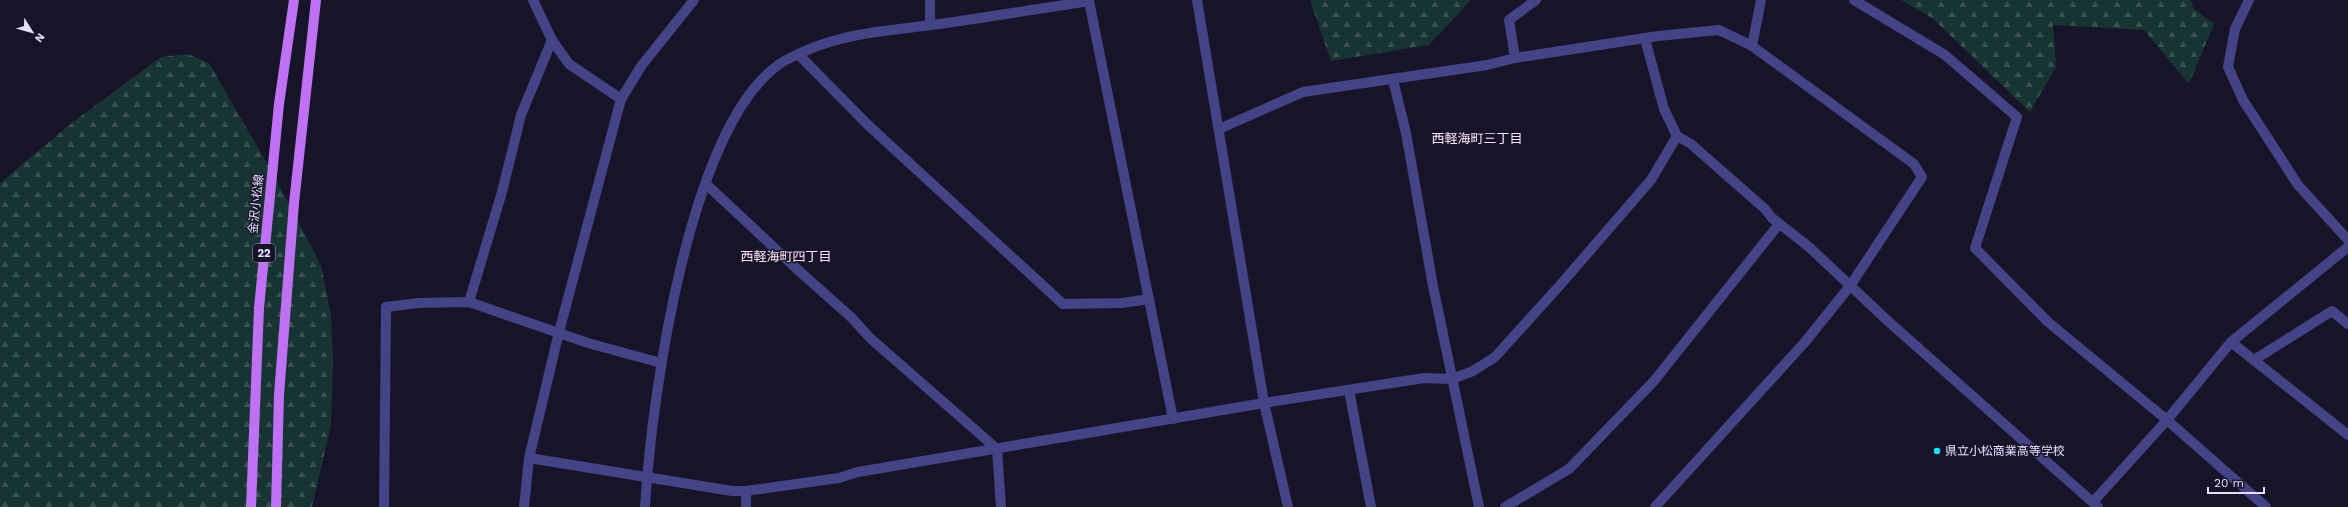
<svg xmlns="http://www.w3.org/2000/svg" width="2348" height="507" font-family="'Work Sans','Noto Sans JP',sans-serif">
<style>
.forest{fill:url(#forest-firs)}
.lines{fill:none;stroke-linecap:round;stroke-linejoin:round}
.minor{stroke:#434385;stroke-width:10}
.major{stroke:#be71f3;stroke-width:10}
.poi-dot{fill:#1ddeeb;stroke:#17142a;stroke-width:1.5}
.labels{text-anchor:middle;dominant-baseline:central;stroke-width:3;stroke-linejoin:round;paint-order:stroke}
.shield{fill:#17142a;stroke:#a5a3bd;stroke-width:1}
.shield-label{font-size:11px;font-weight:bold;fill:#e2e0fc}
.street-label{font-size:12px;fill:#e2e0fc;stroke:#17142a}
.poi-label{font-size:12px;fill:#e2e0fc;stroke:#17142a;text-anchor:start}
.neighbourhood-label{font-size:13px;fill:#fce2f4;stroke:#17142a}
</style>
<defs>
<pattern id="forest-firs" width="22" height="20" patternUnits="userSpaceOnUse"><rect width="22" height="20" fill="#173432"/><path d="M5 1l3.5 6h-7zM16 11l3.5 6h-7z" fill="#385151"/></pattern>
</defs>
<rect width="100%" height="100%" fill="#17142a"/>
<g class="forest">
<polygon points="1310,0 1471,0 1429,45 1331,61"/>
<polygon points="1901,0 2191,0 2193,8 2214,24 2189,84 2144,30 2053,25 2056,67 2030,112 1932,18"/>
<polygon points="188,54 209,63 273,174 321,265 331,315 333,361 331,425 312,507 0,507 0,183 73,122 161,57"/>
</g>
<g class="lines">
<g class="minor">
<polyline points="533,0 552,40 569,64 621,99"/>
<polyline points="930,0 930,25"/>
<polyline points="1197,0 1264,403 1288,507"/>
<polyline points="1854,0 1945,55 2017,117 1975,248 2048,322 2167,420 2266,507"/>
<polyline points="2249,0 2235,29 2228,67 2243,100 2298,185 2348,240"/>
<polyline points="1645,39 1664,109 1677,136 1691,144 1765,209 1772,218 1809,247 1889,322 2098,507"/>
<polyline points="1752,46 1761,0"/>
<polyline points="799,55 868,125 1063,304 1122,303 1149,299"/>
<polyline points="1515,58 1509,20 1536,0"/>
<polyline points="1393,80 1406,133 1433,286 1479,507"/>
<polyline points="1219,129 1303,92 1487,65 1515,58 1658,36 1719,30 1752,46 1914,164 1922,177 1850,286 1805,342 1655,507"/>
<polyline points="706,184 798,270 852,318 870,338 997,449 1001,507"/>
<polyline points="469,302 502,192 521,115 552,40"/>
<polyline points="2231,342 2348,435"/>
<polyline points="2254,360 2332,311 2348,324"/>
<polyline points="1349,390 1371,507"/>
<polyline points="529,458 732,491 746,491 839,478 858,472 1264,403 1424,378 1452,379 1473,371 1495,357 1561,284 1651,180 1677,136"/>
<polyline points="746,491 746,507"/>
<polyline points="2093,502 2167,420 2231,342 2348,247"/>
<polyline points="384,507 386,307 418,303 469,302 588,343 661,363"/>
<polyline points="524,507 529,458 559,332 621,99 642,65 694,0"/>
<path d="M645 507C651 402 689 115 786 60 836 33 878 32 932 25 984 18 1036 9 1089 1L1173 419"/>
<polyline points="1505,507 1569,469 1654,381 1779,224"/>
</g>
<g class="major">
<polyline points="251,507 259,308 279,104 294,0"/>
<polyline points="276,507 279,395 294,203 316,0"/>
</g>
</g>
<circle class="poi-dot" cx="1937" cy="451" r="4"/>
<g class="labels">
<rect class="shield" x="253" y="244" width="22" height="18" rx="3"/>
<g class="shield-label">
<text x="264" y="253">22</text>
</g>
<g class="street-label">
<text transform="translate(256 204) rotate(-84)">金沢小松線</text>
</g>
<g class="poi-label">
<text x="1945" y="451">県立小松商業高等学校</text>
</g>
<g class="neighbourhood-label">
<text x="1477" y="138">西軽海町三丁目</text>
<text x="786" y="256">西軽海町四丁目</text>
</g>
</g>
<g transform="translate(32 32) rotate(127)" stroke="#17142a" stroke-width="3" paint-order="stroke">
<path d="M0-3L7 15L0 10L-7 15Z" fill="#e2e0fc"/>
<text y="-6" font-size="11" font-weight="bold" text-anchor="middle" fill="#e2e0fc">N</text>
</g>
<path d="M2208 487v6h56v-6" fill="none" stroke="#e2e0fc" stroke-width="2"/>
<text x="2214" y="487" font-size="12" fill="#e2e0fc" stroke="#17142a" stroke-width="3" paint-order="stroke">20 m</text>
</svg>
